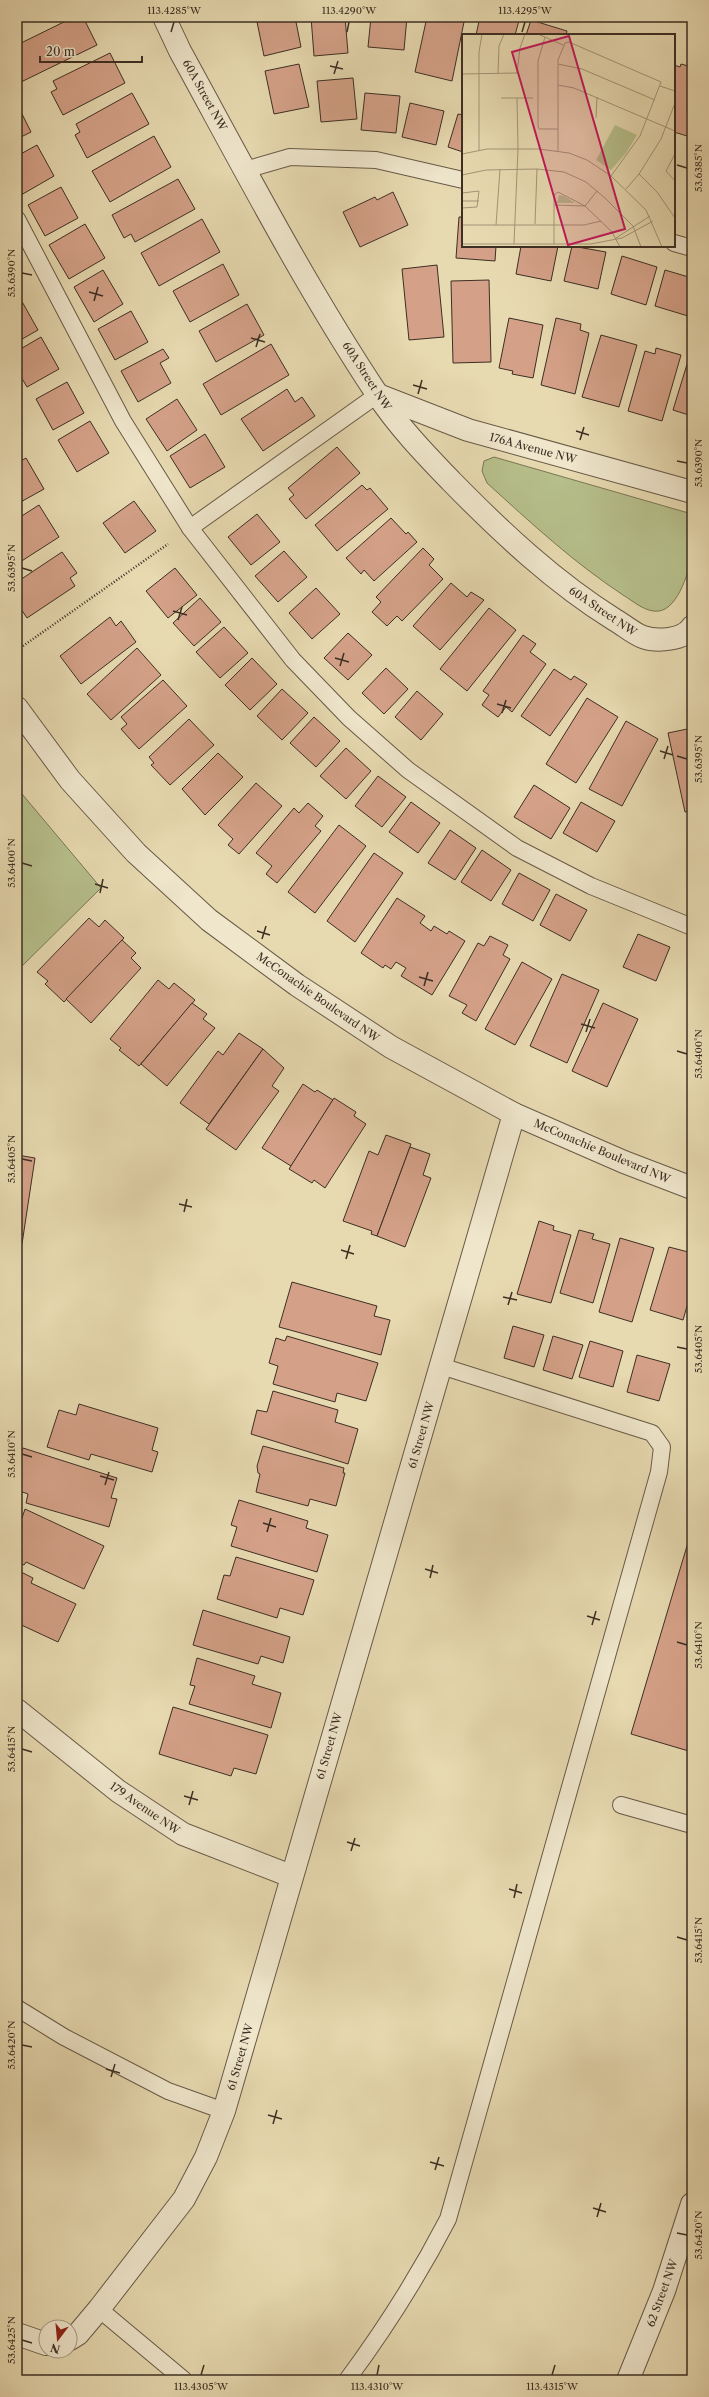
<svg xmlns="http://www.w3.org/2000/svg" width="709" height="2397" font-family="'Libre Caslon Text',serif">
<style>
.green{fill:#b6bf8b;stroke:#7a7757}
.building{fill:#d4a188;stroke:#3d2f23}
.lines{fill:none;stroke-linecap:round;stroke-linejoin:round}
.service-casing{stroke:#685a46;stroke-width:18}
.minor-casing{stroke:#685a46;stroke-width:24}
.tertiary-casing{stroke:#685a46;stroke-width:24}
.path{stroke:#3d2f23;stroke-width:2.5;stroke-dasharray:1 2;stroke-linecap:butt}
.service{stroke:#efe6cc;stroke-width:16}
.minor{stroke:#efe6cc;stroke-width:22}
.tertiary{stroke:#efe6cc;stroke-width:22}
.ticks{fill:none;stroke:#3d2f23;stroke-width:1.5}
.labels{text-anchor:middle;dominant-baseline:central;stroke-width:4;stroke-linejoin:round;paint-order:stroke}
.street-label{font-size:11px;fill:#3d2f23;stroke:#efe6cc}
.inset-road{fill:none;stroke:#a39578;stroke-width:1}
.view{fill:#c2185b;fill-opacity:0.15;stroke:#c2185b;stroke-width:2}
.inset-edge{fill:none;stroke:#3d2f23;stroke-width:2}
.neatline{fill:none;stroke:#3d2f23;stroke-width:1.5}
.ticks-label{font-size:10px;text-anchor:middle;fill:#3d2f23}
</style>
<rect width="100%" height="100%" fill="#e7d9b0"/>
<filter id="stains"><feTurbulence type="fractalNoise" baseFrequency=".005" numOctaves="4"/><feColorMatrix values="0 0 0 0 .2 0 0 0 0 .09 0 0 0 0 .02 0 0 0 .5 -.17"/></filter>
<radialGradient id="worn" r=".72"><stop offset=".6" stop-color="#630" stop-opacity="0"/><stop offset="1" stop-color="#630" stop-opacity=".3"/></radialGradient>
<g class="green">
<path d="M494 457 692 514C692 526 693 539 692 551 691 568 678 609 659 611 646 613 633 601 623 595 573 562 531 523 487 483L482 471 484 461Z"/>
<polygon points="17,788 101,888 17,971"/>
</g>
<g class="building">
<polygon points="74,17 83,17 97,45 21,82 17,74 17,45"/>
<polygon points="256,17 295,17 301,47 264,56"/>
<polygon points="311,17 345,17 348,53 314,56"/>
<polygon points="371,17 407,17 404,50 368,47"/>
<polygon points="427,17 465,17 452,81 415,72"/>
<polygon points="480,17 520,17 515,35 476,35"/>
<polygon points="531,20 567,31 566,35 526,35"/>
<polygon points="110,53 125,83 63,115 51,92 57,89 53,81"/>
<polygon points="299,64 309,107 274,114 265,71"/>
<polygon points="681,64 692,67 692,119 687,136 674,132 674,65 680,67"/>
<polygon points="353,78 357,119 321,122 317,81"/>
<polygon points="132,93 149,124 87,158 75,135 80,132 76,124"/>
<polygon points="365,93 400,96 396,133 361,130"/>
<polygon points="410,103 444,111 436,145 402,137"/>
<polygon points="17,104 31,132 17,139"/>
<polygon points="458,114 463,115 463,152 448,147"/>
<polygon points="154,136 171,167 110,202 92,171"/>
<polygon points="37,145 54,176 21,195 17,188 17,156"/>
<polygon points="178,179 195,209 135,242 131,234 124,238 112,215"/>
<polygon points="61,187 78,218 45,236 28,205"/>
<polygon points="393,192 408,225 360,247 343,212 375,197 377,200"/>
<polygon points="459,217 463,217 463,246 496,246 495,261 456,258"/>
<polygon points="202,219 220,252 159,286 141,253"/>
<polygon points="85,224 105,258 69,279 49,245"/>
<polygon points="521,246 558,246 551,281 516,274"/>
<polygon points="572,246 606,252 598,289 564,281"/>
<polygon points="622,256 657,267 646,305 611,294"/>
<polygon points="223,264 239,295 190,322 173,291"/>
<polygon points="437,265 444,337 409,340 402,269"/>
<polygon points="103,270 123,304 94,322 74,287"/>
<polygon points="665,270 692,278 692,303 688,316 655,306"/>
<polygon points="489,280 491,362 453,363 451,281"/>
<polygon points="20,298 38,330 17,342 17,300"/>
<polygon points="247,304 264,335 216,362 199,331"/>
<polygon points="131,311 148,342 115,360 98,329"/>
<polygon points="509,318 543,325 533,378 512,374 513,371 499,368"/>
<polygon points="556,318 581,324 580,330 589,333 575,394 541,385"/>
<polygon points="601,335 637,345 619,407 582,397"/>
<polygon points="41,337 59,369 27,387 17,370 17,351"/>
<polygon points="271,344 289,375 221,415 203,384"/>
<polygon points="656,348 681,355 662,421 628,411 645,351 655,354"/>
<polygon points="692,348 692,416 673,410"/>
<polygon points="163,349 169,358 160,363 171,383 138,402 121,371"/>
<polygon points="67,382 84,413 53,430 36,399"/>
<polygon points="287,389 295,402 302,397 315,416 263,451 241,419"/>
<polygon points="177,399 197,430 167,451 146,419"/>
<polygon points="90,421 109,453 77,472 58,440"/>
<polygon points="205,434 225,467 190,488 170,456"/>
<polygon points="337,447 360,473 306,519 289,499 294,495 288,488"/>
<polygon points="26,458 44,489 17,504 17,463"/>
<polygon points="362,485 367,490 370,488 388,509 337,551 315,525"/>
<polygon points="134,501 156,531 125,553 103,523"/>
<polygon points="39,505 59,537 17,564 17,519"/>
<polygon points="257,514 280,542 251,565 228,537"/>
<polygon points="391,518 406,534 408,532 417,542 374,581 364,570 361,574 346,558"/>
<polygon points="423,548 434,559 429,565 443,579 402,621 397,616 387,626 372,612 381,602 376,597"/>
<polygon points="284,551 307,577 278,602 255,576"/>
<polygon points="62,552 77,573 70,578 75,586 27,618 17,603 17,582"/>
<polygon points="175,568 197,595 168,618 146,591"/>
<polygon points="451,583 467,597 471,592 484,600 440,650 413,626"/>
<polygon points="316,588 340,614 312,639 289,613"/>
<polygon points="200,598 221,622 194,646 173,623"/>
<polygon points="489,608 516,630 467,691 440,669"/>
<polygon points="110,617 116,626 121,621 136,642 81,684 60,656"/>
<polygon points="224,627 248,653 220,678 196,652"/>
<polygon points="348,633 372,655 348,680 324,658"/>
<polygon points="523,635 536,644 530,652 546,664 512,712 506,707 498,717 482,705 489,695 483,691"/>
<polygon points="137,648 161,675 111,720 87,694"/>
<polygon points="252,658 277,684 250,710 225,685"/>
<polygon points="386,668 408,689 384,714 362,693"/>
<polygon points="554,669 571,680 574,676 587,684 550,736 521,716"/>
<polygon points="163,680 187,706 139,749 121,729 127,724 121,717"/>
<polygon points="282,689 308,713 282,740 257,716"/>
<polygon points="417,691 443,714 421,740 395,717"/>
<polygon points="587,698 618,717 576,783 546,764"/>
<polygon points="314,717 340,741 316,767 290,743"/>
<polygon points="189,719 214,745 170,785 151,765 154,763 149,757"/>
<polygon points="626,721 658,739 622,806 589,789"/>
<polygon points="692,728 692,811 685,812 668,733"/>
<polygon points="346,748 371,771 346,799 320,776"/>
<polygon points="218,753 243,777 205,815 182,789"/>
<polygon points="378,776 406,797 382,827 355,806"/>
<polygon points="256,783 282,806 239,854 228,845 233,839 218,825"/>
<polygon points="534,785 570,808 551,839 514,817"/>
<polygon points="411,802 440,823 418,853 389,832"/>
<polygon points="581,802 615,821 597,852 563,833"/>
<polygon points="308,803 323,816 315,826 321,831 277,883 266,874 272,866 256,853 294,808 299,813"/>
<polygon points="339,825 366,846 315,913 288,892"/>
<polygon points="450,830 476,848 455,880 428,863"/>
<polygon points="482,850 511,870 491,901 461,882"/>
<polygon points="374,853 403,873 355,942 327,921"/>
<polygon points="519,873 550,890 533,921 502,904"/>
<polygon points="556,894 587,910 570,941 540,925"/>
<polygon points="397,898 425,916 420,923 431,931 434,926 447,934 449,931 465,941 432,995 401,976 406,968 396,962 391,969 385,965 383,968 361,953"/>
<polygon points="89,918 99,927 105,920 124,938 64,1002 45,984 48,981 37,972"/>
<polygon points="638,934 670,947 656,981 623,967"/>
<polygon points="490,936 508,945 503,955 510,959 476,1021 462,1013 467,1005 449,996 478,943 484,946"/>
<polygon points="122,940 136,953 131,958 141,968 91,1023 66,999"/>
<polygon points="522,962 552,979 515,1045 485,1029"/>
<polygon points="562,974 599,990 567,1063 530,1046"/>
<polygon points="158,980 169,989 174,983 195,1000 139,1066 119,1050 121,1048 110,1039"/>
<polygon points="192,1003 207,1014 203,1019 215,1028 167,1086 141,1064"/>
<polygon points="603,1003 638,1019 607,1087 572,1071"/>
<polygon points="239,1033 263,1049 209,1124 180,1103 218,1051 223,1055"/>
<polygon points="263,1049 284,1068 272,1086 279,1091 236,1150 206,1129"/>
<polygon points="303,1084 315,1092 317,1090 333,1100 291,1166 262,1148"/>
<polygon points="334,1098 356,1112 354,1116 366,1124 325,1188 314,1180 312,1183 289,1169"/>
<polygon points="386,1135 411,1144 377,1236 371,1234 372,1231 343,1221 369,1151 378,1155"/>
<polygon points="410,1147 430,1154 423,1175 431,1178 405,1247 377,1236"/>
<polygon points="17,1155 35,1158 22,1244 17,1243"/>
<polygon points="539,1221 554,1226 553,1230 571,1235 551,1303 517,1294"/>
<polygon points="579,1230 594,1234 592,1239 610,1244 593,1303 560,1293"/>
<polygon points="620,1238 654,1248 632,1322 599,1312"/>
<polygon points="669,1247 692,1253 692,1289 683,1320 650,1310"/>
<polygon points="292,1282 377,1306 374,1316 390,1320 381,1355 279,1327"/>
<polygon points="513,1326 544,1335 534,1367 504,1358"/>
<polygon points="287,1336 378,1363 366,1401 337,1393 335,1402 273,1384 278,1366 269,1363 276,1338 285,1341"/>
<polygon points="553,1336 583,1345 572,1379 543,1370"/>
<polygon points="590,1341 623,1351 613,1387 579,1377"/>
<polygon points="637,1355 670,1364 659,1401 627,1392"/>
<polygon points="273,1391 338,1410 335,1422 358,1429 348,1464 251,1434 257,1410 267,1412"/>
<polygon points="79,1404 158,1428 152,1450 158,1452 152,1472 91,1454 89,1460 47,1447 59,1410 76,1415"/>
<polygon points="263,1446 344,1468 343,1473 345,1473 336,1506 310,1499 308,1506 256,1492 260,1474 258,1473 257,1466"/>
<polygon points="23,1448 117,1478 111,1498 117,1499 109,1527 26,1503 28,1494 17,1490 17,1467"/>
<polygon points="239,1500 308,1521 306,1528 328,1535 317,1572 231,1546 237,1527 231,1525"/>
<polygon points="25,1509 104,1546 84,1589 26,1562 24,1565 17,1562 17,1516 22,1518"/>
<polygon points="692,1529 692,1752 631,1734"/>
<polygon points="236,1557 314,1580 303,1615 280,1608 277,1618 217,1599 224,1575 230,1576"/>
<polygon points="17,1570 33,1578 31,1583 76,1604 58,1642 17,1623"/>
<polygon points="203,1610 290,1637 283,1663 261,1656 258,1664 193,1645"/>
<polygon points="197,1658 255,1676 252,1684 281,1693 271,1728 189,1704 195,1686 190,1685"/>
<polygon points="173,1707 268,1735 256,1774 234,1768 231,1776 159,1754"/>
</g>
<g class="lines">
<g class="service-casing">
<g id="service">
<polyline points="245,170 290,157 376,160 463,180"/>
<polyline points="17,219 123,421 190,528 293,660 349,718 408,770 517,848 591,886 692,927"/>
<polyline points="674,243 692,248"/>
<polyline points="190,528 377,395"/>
<polyline points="621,1805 692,1825"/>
<polyline points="17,2008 64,2037 168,2091 224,2111"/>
<polyline points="99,2309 184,2380"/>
<path d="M347 2380C387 2326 417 2279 448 2219L659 1472 662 1447 652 1433 441 1366"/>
</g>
</g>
<g class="minor-casing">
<g id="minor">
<path d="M164 17 180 51C243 166 304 284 377 394 398 426 425 454 451 481 501 532 554 582 615 620 624 625 634 634 643 637 657 642 684 640 692 627"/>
<polyline points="378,395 468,430 692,492"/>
<polyline points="17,1710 118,1791 183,1834 291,1876"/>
<polyline points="17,2334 46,2344"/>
<polyline points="70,2339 78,2334 99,2309 184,2199 206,2157 224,2111 514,1114"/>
<polyline points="628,2380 664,2291 692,2204"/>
</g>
</g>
<g class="tertiary-casing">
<polyline id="tertiary" points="17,708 70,780 136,853 209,920 297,985 391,1047 514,1114 624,1162 692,1188"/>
</g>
<polyline class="path" points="23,646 168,544"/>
<use href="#service" class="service"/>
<use href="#minor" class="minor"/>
<use href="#tertiary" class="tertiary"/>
</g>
<path class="ticks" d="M171 32 174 22M347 32 349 22M522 32 525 22M330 66 343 69M334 74 338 61M677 165 687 168M22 273 32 275M89 292 103 296M94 301 98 287M251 338 265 342M256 347 260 334M413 385 427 389M418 394 422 380M576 431 589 435M580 440 584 427M677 461 687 463M22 568 32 571M173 611 187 615M178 620 182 607M335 658 349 662M340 666 344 653M497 704 511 708M502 713 506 700M660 751 673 755M677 756 687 759M664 759 668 746M22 863 32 866M95 884 108 888M100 893 103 879M257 931 270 935M262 939 266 926M419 977 433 981M424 986 428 972M581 1024 595 1028M586 1032 590 1019M677 1051 687 1054M22 1159 32 1161M179 1204 192 1207M184 1212 187 1199M341 1250 354 1254M346 1259 350 1245M503 1297 517 1300M508 1305 512 1292M677 1347 687 1349M22 1454 32 1457M100 1476 114 1480M105 1485 109 1472M263 1523 276 1527M267 1532 271 1518M425 1569 438 1573M430 1578 433 1565M587 1616 600 1620M592 1625 596 1611M677 1642 687 1645M22 1749 32 1752M184 1796 198 1800M189 1805 193 1791M347 1842 360 1846M351 1851 355 1838M509 1889 522 1893M514 1898 517 1884M677 1937 687 1940M22 2045 32 2047M106 2069 120 2073M111 2077 115 2064M268 2115 282 2119M273 2124 277 2110M430 2162 444 2166M435 2170 439 2157M593 2208 606 2212M597 2217 601 2203M677 2233 687 2235M22 2340 32 2343M201 2375 204 2365M377 2375 379 2365M552 2375 555 2365"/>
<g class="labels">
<g class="street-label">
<text transform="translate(205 95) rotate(61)">60A Street NW</text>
<text transform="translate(367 376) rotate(57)">60A Street NW</text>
<text transform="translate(533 448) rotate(15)">176A Avenue NW</text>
<text transform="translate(603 611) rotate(34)">60A Street NW</text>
<text transform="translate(318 997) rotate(35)">McConachie Boulevard NW</text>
<text transform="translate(602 1151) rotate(23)">McConachie Boulevard NW</text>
<text transform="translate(421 1435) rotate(-74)">61 Street NW</text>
<text transform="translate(329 1746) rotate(-74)">61 Street NW</text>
<text transform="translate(145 1808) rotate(35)">179 Avenue NW</text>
<text transform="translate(240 2057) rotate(-74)">61 Street NW</text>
<text transform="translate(662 2293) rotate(-70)">62 Street NW</text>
</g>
</g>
<g transform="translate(462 34)">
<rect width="213" height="213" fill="#e7d9b0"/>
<path d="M153 91 175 101 164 119 149 136 134 126ZM97 161 102 162 113 169H95Z" fill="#b6bf8b"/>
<path class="inset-road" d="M76 0 101 11M83 3 76 27V92L77 95H96M96 30 120 35 193 66M36 39 37 12 42 0M0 40 55 39 58 14 63 0M96 51 112 54 213 97M198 52 213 57M39 64H71M134 84 135 63M17 116V18L20 0M96 117V26L103 9 107 8 199 48 178 102 149 142M0 120 25 115H77L107 119 125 126 149 142 184 176 200 213M213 120 204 137 213 147M177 140 199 105 213 69M0 141 24 136 75 135M164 155 177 140 195 158 213 184M0 159 17 157 15 173 0 174M0 167H17M92 171 123 172 135 157M73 190 75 135 102 138 124 148 143 164 171 192 179 213M0 191H122L139 187M34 191 38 135M154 204 188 182M0 210H129L160 204 191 187M52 210 56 115 55 64M92 210V161L96 158 123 172 150 198 158 213"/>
<path class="view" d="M107 2 163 195 106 211 50 18Z"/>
<rect width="213" height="213" class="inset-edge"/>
</g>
<rect width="709" height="2397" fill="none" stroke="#e7d9b0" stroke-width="44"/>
<g transform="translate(58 2339) rotate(196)"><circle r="19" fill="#efe6cc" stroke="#a89d88"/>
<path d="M0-3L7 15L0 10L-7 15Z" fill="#8f2418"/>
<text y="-6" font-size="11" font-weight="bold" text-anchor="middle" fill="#3d2f23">N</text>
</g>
<path d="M40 56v6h102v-6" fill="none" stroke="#3d2f23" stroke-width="2"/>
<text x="46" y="56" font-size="12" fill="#3d2f23" stroke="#efe6cc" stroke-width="3" paint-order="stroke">20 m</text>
<rect x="22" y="22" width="665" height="2353" class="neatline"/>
<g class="ticks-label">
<text x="174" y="14">113.4285°W</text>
<text x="349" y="14">113.4290°W</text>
<text x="525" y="14">113.4295°W</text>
<text transform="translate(698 168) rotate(-90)" y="4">53.6385°N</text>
<text transform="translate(11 273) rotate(-90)" y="4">53.6390°N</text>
<text transform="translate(698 463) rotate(-90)" y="4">53.6390°N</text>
<text transform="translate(11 568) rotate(-90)" y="4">53.6395°N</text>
<text transform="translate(698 759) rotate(-90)" y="4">53.6395°N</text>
<text transform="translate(11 863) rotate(-90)" y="4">53.6400°N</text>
<text transform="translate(698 1054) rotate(-90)" y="4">53.6400°N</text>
<text transform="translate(11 1159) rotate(-90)" y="4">53.6405°N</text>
<text transform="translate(698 1349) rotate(-90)" y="4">53.6405°N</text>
<text transform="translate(11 1454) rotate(-90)" y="4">53.6410°N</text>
<text transform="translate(698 1645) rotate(-90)" y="4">53.6410°N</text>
<text transform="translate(11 1749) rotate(-90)" y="4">53.6415°N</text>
<text transform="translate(698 1940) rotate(-90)" y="4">53.6415°N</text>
<text transform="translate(11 2045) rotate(-90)" y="4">53.6420°N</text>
<text transform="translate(698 2235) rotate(-90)" y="4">53.6420°N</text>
<text transform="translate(11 2340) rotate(-90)" y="4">53.6425°N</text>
<text x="201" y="2390">113.4305°W</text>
<text x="377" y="2390">113.4310°W</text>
<text x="552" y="2390">113.4315°W</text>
</g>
<rect width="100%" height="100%" filter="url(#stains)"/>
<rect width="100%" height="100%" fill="url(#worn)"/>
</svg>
